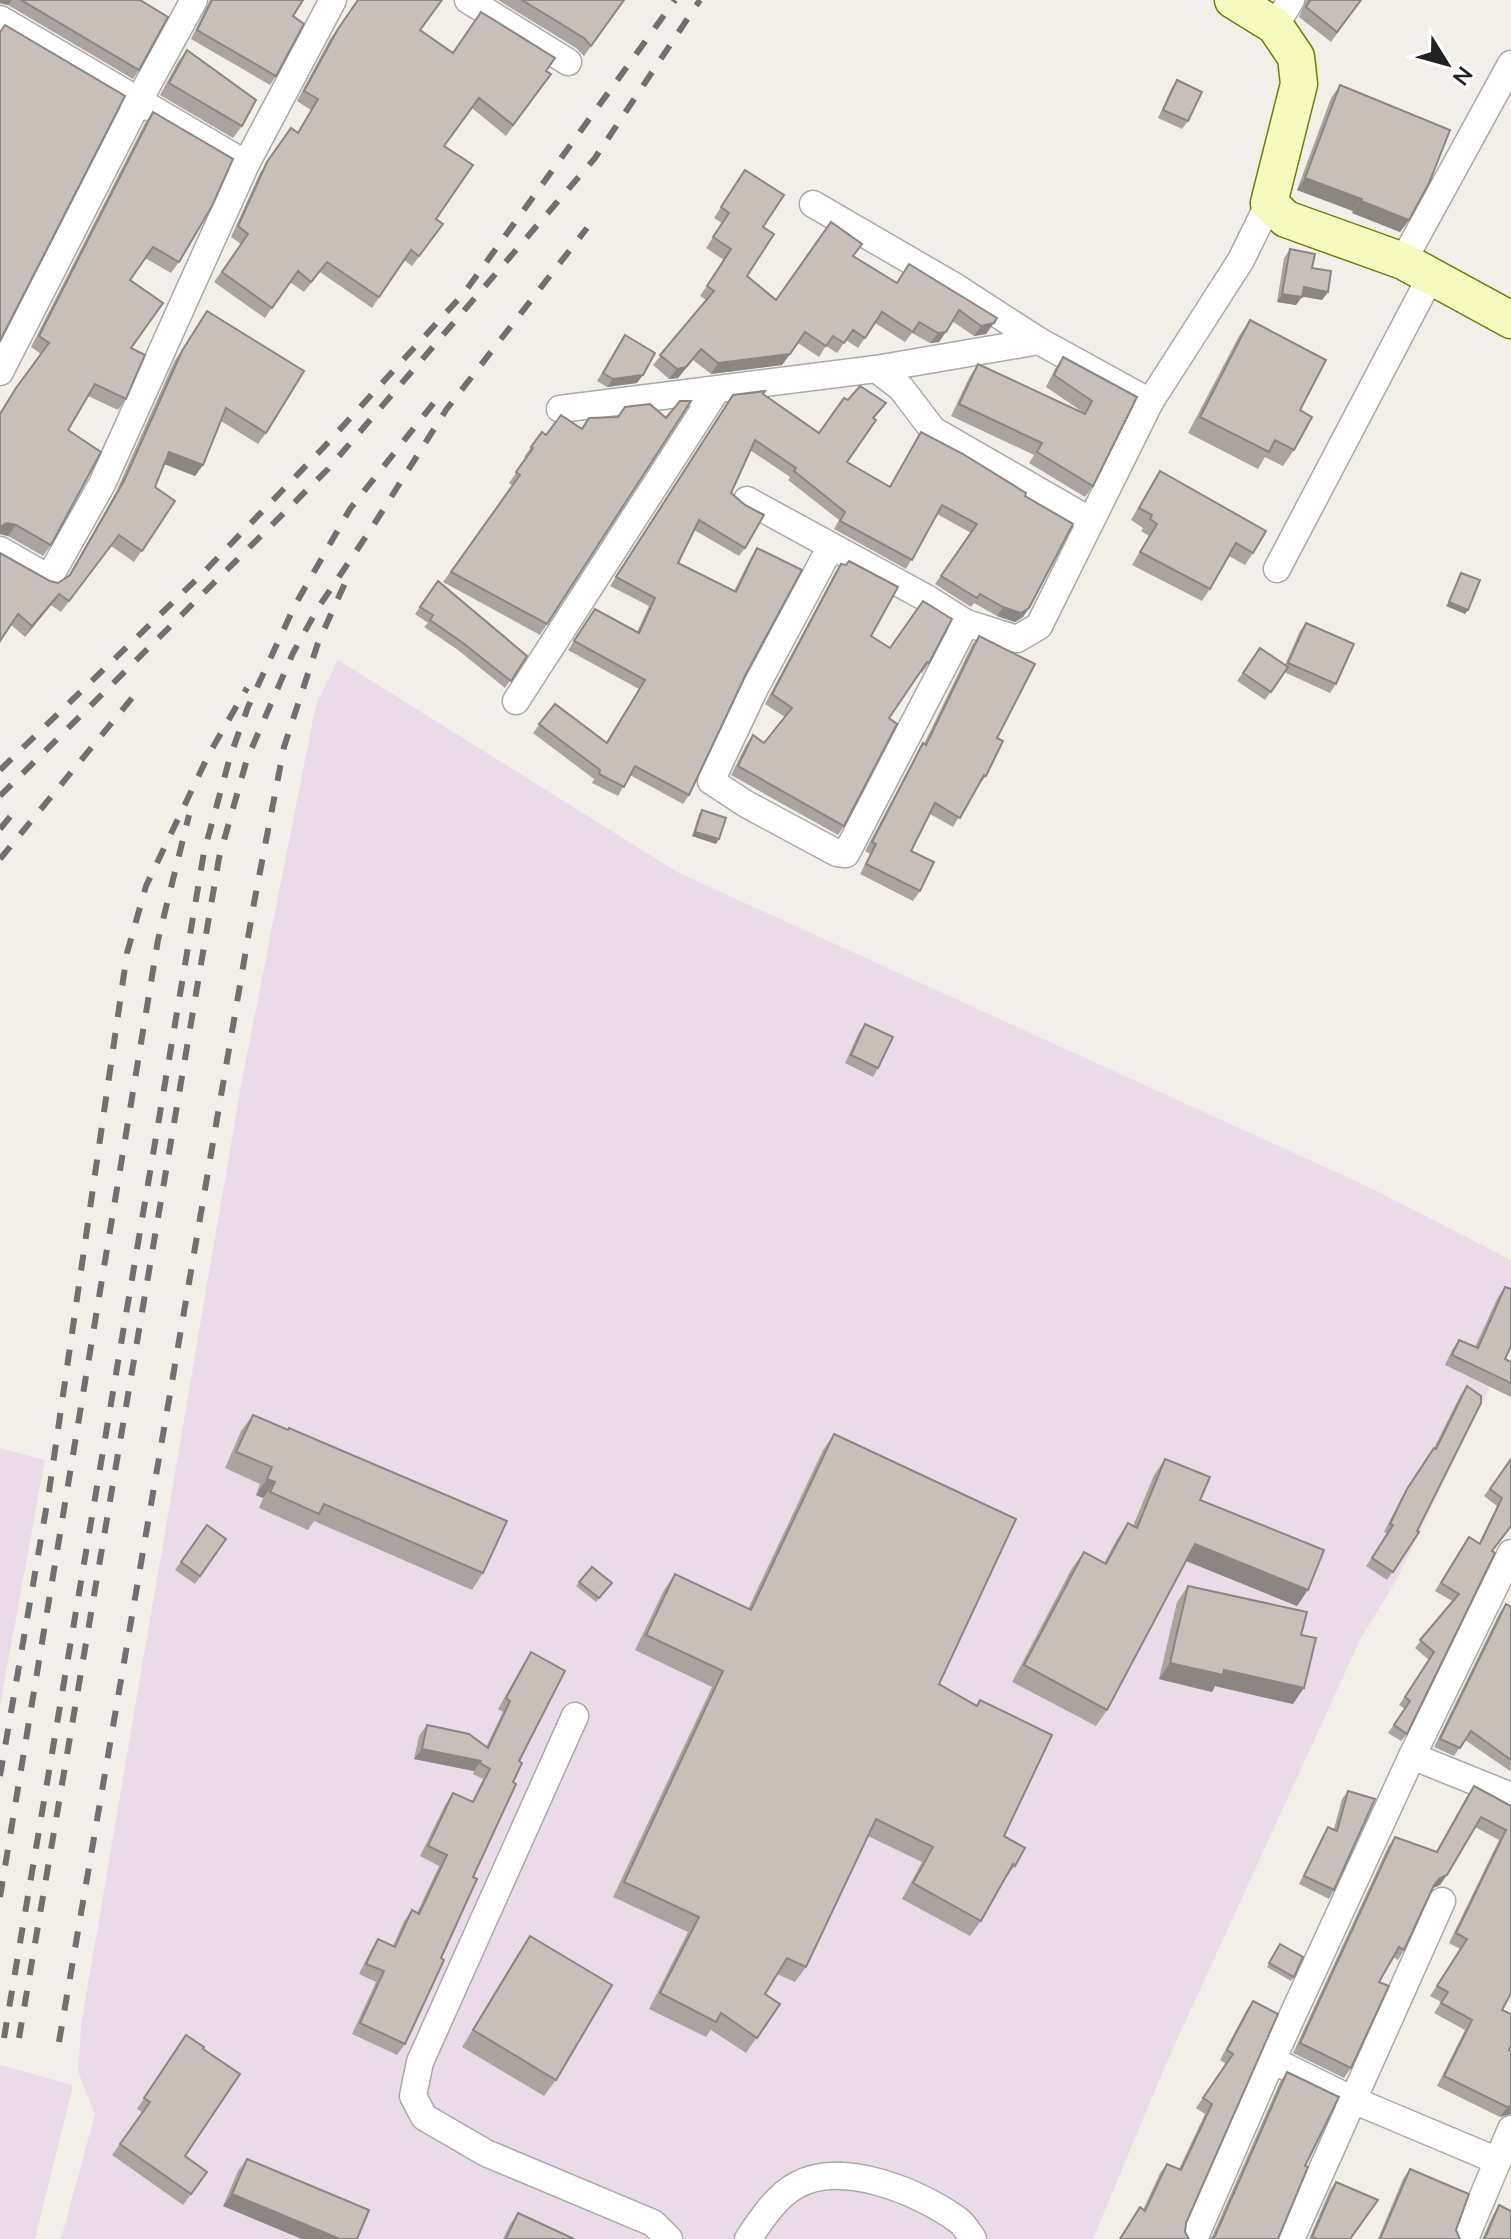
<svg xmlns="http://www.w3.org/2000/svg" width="1511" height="2239" font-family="'Nunito Sans',sans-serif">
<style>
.industrial{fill:#ebdbe8}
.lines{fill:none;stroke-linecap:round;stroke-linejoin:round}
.street-casing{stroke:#a9a9a9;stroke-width:29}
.secondary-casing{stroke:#707d05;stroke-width:39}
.street{stroke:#fff;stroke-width:26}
.secondary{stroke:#f7fabf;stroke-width:36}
.rail{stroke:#707070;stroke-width:6;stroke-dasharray:16 16;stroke-linecap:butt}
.wall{fill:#aba49e}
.shaded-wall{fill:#8b8681}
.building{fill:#c7bfb8;stroke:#8b8681;stroke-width:2}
</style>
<rect width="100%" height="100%" fill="#f2efe9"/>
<g class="industrial">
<polygon points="338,660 677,872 1373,1189 1511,1260 1511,1343 1398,1577 1360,1640 1166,2064 1093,2239 61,2239 95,2114 78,2072 81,2025 241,1085 316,704"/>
<polygon points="0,1448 45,1460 0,1705"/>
<polygon points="0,2065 73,2085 35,2239 0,2239"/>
</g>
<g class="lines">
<g class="street-casing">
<g id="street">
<polyline points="468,0 568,62"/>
<polyline points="0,19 246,164 333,0"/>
<polyline points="1275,26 1291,0"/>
<polyline points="813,204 954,286 1039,341 1150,402"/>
<polyline points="1403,261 1511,64"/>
<polyline points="876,369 901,388 933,430 1091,521"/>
<polyline points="0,372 138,102 194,0"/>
<polyline points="560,409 876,369 1039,341"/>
<polyline points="747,500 928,599 966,623 1017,639 1039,626 1150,402 1241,260 1269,203"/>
<polyline points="830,548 755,688 711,781 746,804 837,853 846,854 966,623"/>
<polyline points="0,550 49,578 102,484 246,164"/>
<polyline points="1277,569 1431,276"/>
<polyline points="516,701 716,391"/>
<polyline points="575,1716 420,2062 413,2096 424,2117 486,2153 653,2223 669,2239"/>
<polyline points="1412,1756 1511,1796"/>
<polyline points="1272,2060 1353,2100 1442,1901"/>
<path d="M748 2239C761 2220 776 2196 797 2185 842 2160 920 2192 958 2220 964 2224 969 2233 973 2239"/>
<polyline points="1194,2239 1272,2060 1412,1756 1511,1553"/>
<polyline points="1291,2239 1353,2100 1498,2161"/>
<polyline points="1465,2239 1511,2129"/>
</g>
</g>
<g class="secondary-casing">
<polyline id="secondary" points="1233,0 1275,26 1296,57 1299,84 1269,203 1286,219 1403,261 1511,320"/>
</g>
<use href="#street" class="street"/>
<use href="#secondary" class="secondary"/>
<g class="rail">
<polyline points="0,770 203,573 323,448 464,293 675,0"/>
<polyline points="0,796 328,469 595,158 700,0"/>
<polyline points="0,829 14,812"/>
<polyline points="0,859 137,692"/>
<polyline points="0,1776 49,1492 127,953 146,886 209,754 247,688"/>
<polyline points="0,1897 158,940 189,815"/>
<polyline points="4,2038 204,852 230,757 248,707 295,605 350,509 436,400"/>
<polyline points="19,2038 219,858 247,759 293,653 318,608 371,529 446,410 587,228"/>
<polyline points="59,2042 254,903 284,747 318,643 345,583"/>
</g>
</g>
<g class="wall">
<polygon points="0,0 140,0 139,70 133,79 8,5 0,3"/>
<polygon points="210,0 303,0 293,16 276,76 270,85 191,39"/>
<polygon points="357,0 442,0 420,30 453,53 546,71 551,74 506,136 472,108 444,146 436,234 412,266 404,260 372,308 320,272 304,292 290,282 265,318 214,282 241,244 231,237 260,173 291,128 298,133 311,110 297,101 330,39 358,1"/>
<polygon points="498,0 624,0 584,56 576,48"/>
<polygon points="1306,0 1361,0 1331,42 1299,17"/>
<polygon points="187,50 242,126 233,138 160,95 178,62"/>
<polygon points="1177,80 1188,121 1182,129 1158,118 1171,89"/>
<polygon points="1340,85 1409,220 1400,232 1352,213 1353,211 1297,190 1331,98"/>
<polygon points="153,112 179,262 171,273 145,258 130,280 131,348 126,399 118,410 88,396 68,430 51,545 43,556 8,536 0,534 0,413 41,354 31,347 145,123"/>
<polygon points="745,170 763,227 747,276 776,300 853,256 896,283 909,264 997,318 986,334 974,336 952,321 939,342 930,343 912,333 905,342 875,323 858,348 846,340 837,353 826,346 819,357 798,343 782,365 711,374 693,360 678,378 669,379 653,365 706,300 700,296 724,260 706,248 722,223 714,218"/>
<polygon points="1290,249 1312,268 1328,292 1322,300 1302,296 1296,305 1277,302 1284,258"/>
<polygon points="207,311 266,433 258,444 221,421 203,465 195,476 164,464 155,487 175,501 134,562 111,546 61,612 51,605 25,637 11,625 0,553 50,581 58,583 68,577 116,492 174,362"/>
<polygon points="1250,320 1300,410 1294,450 1283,466 1265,457 1258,469 1188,433 1239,336"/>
<polygon points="625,335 637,383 607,387 597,381"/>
<polygon points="1063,357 1137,397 1093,486 1085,497 1029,463 1034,455 951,416 970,376 978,364 1084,413 1046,387 1055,369"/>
<polygon points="763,394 819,433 848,400 886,403 874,418 847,462 890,486 921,432 1025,496 1023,617 1015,622 997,616 974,603 971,607 935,584 971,533 937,514 906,569 834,529 839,520 788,480 790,477 750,450 731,493 745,548 739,556 694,530 678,563 734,591 751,557 757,548 747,672 689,795 683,804 630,775 618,796 592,783 594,779 533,733 555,704 606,742 639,689 568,650 595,609 637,632 649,606 610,586 733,395"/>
<polygon points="542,432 547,624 540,635 443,582 513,486 509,483 526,458 524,457"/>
<polygon points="1160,471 1253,553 1245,565 1229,556 1210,589 1202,601 1132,565 1149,536 1141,531 1143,528 1131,520 1152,483"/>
<polygon points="841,564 871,636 890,648 929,663 922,673 920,672 889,718 844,826 838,835 731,775 746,745 753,735 764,743 785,717 765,704 835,573"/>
<polygon points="438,581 527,656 505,688 458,650 424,627 428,623 415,614"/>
<polygon points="1306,623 1336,684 1330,693 1284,672 1265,700 1237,681 1260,648 1285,665 1300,631"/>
<polygon points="979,636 997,738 986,776 979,785 978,785 953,827 930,814 911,851 920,891 913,901 860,874 870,854 865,851 917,753 924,744 972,645"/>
<polygon points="702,810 716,844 692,836 699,814"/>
<polygon points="865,1024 878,1068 873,1077 845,1063 859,1032"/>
<polygon points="1505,1287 1505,1359 1511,1362 1511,1397 1445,1365 1452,1350 1459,1340 1475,1347 1498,1297"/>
<polygon points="1467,1386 1417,1531 1419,1532 1387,1580 1366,1566 1388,1534 1384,1532 1402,1497 1434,1448 1461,1394"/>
<polygon points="253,1415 483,1573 472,1590 314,1521 308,1530 259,1508 263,1498 256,1495 260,1484 225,1468 241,1431"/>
<polygon points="834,1434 939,1684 976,1706 980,1700 1004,1836 1015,1866 1003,1881 981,1921 970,1936 902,1899 922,1862 868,1836 806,1967 795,1982 777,1974 765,1994 780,2004 746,2053 711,2030 706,2037 649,2009 688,1932 613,1897 712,1687 635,1650 664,1590 675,1574 748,1609 823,1450"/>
<polygon points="1165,1459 1200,1500 1297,1606 1186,1561 1107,1710 1096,1726 1012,1682 1072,1568 1084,1552 1104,1563 1117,1539 1128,1523 1133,1526 1154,1475"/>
<polygon points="1511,1459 1492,1551 1407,1734 1401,1741 1388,1733 1405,1709 1399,1705 1429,1660 1415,1648 1452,1601 1435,1591 1464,1544 1479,1543 1497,1506 1484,1496"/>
<polygon points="207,1525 226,1539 195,1584 175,1570"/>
<polygon points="592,1567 612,1583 596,1602 576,1586"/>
<polygon points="1188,1586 1301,1635 1293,1704 1215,1686 1212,1692 1159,1679 1177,1602"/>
<polygon points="1506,1604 1511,1607 1511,1769 1510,1771 1465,1740 1454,1756 1434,1747 1500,1612"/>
<polygon points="531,1652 519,1761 513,1782 405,2044 397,2055 352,2034 376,1982 359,1974 371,1950 378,1939 393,1946 404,1921 412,1910 417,1913 439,1866 420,1856 446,1803 453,1793 472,1802 483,1779 473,1774 474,1771 414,1759 419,1736 427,1725 486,1747 503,1712 498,1709 524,1663"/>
<polygon points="1474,1786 1511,1806 1502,2010 1509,2050 1510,2113 1500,2117 1437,2086 1465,2030 1434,2013 1441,2002 1430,1996 1460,1949 1449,1943 1499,1840 1475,1827 1440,1885 1433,1888 1404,1950 1398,1960 1393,1957 1379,1982 1351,2068 1344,2078 1293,2053 1388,1847 1395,1837 1436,1852 1467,1796"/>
<polygon points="1348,1791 1334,1890 1329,1899 1299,1884 1323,1835 1328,1827 1334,1829 1342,1799"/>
<polygon points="530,1936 556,2080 544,2096 462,2047 519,1952"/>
<polygon points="1280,1944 1294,1977 1291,1981 1267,1967"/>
<polygon points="1253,2001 1186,2223 1143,2210 1160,2173 1167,2164 1179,2169 1205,2114 1196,2108 1226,2064 1220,2060 1246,2011"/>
<polygon points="186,2035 203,2049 185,2156 207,2172 183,2205 112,2155 142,2112 137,2109"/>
<polygon points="1287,2072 1305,2166 1211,2239 1280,2082"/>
<polygon points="247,2159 357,2239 302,2239 223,2206 238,2171"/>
<polygon points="1410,2169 1456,2230 1460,2239 1378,2239 1403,2179"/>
<polygon points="1336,2182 1350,2239 1309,2239 1330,2190"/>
<polygon points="1499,2205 1511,2239 1482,2239 1493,2215"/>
<polygon points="518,2213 574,2239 503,2239 509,2226"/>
</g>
<g class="shaded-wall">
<polygon points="0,0 12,0 8,5 0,3"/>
<polygon points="1305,178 1362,199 1353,211 1297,190"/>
<polygon points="1361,201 1409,220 1400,232 1352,213"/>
<polygon points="1304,287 1328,292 1322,300 1298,296"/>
<polygon points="1282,294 1302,297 1296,305 1277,302"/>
<polygon points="994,323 986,334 974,336 981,326"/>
<polygon points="946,332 939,342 930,343 938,333"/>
<polygon points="701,349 678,378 669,379 677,369"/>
<polygon points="790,354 782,365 711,374 718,363"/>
<polygon points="643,375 637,383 607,387 613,379"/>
<polygon points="169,452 203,465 195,476 162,463"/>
<polygon points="7,523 16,525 8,536 0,534 0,527"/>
<polygon points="59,594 51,605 25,637 32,626"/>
<polygon points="1449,602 1468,610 1465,614 1446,606"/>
<polygon points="1003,607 1029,608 1023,617 1015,622 997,616"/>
<polygon points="695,832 719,839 716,844 692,836"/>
<polygon points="267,1479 275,1482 263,1498 256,1495"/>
<polygon points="1195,1544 1308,1590 1297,1606 1184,1560"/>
<polygon points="1170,1663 1224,1670 1304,1688 1293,1704 1215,1686 1212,1692 1159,1679"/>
<polygon points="422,1749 481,1761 474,1771 414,1759"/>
<polygon points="1447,1875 1440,1885 1433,1888 1427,1894 1440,1878"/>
<polygon points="1511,2106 1511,2114 1500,2117 1507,2107"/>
<polygon points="232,2194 340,2239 302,2239 223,2206"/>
</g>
<g class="building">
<polygon points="21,0 140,0 168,17 139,70"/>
<polygon points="212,0 303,0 293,16 304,24 276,76 197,30"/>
<polygon points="358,0 442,0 420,30 453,53 481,12 555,58 546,71 551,74 513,125 479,98 444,146 473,165 436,219 443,224 419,256 411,250 379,297 327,262 311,282 298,271 272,308 222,272 248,234 238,226 267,162 291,128 298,133 318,99 304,91 338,29"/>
<polygon points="522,0 624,0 591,46 584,38"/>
<polygon points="1310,0 1361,0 1337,32 1306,7"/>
<polygon points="5,25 125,96 0,341 0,32"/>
<polygon points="187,50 256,100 242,126 169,83"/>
<polygon points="1177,80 1202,92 1188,121 1163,110"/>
<polygon points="1340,85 1450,130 1429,183 1409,220 1361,201 1362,199 1305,178"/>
<polygon points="153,112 233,159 212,206 179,262 153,247 130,280 163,303 131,348 145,355 126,399 95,384 68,430 101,452 51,545 16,525 7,523 0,527 0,414 16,388 49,343 39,336"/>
<polygon points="745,170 784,195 763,227 774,234 747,276 776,300 831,222 862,244 853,256 897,283 909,264 997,318 994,323 981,326 959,310 946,332 938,333 919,322 913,332 882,312 865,338 853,330 844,343 833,336 826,346 805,332 790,354 718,363 701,349 686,367 677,369 660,355 714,291 707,286 731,249 713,237 729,213 721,207"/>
<polygon points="1290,249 1315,254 1312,268 1331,271 1328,292 1304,287 1302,297 1282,294"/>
<polygon points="207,311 304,371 266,433 226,408 203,465 169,452 155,487 175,501 142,551 119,535 69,601 59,594 32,626 18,614 0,641 0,553 50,581 58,583 70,575 124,481 182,351"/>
<polygon points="1250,320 1326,360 1300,410 1312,417 1294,450 1275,440 1269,452 1200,417"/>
<polygon points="625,335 655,353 643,375 613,379 603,373"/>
<polygon points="1063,357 1137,397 1093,486 1037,452 1042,443 959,404 978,364 1085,414 1092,401 1054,375"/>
<polygon points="860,386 886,403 873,418 876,420 847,462 890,487 921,432 963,454 1026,493 1025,496 1073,524 1029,608 1021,613 1003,607 980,594 977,598 941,576 977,524 942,505 912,560 840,521 845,512 794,471 796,468 755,440 731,493 745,505 764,515 745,548 699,520 678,563 736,592 757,548 802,570 747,672 689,795 635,766 624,787 599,774 600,770 539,724 555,704 607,743 645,680 574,641 595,609 639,633 655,598 616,577 733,395 765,391 763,394 819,433 844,398 848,400"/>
<polygon points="680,401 691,401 547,624 451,572 520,475 516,472 533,448 531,447 542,432 546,435 561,415 582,429 589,418 618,417 625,407 650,404 666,418"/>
<polygon points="1160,471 1266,531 1253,553 1236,543 1210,589 1140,552 1157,524 1150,519 1152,515 1139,508"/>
<polygon points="849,561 898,587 871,636 890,648 923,601 952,619 929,663 927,662 889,718 897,724 844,826 738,766 753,735 764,743 792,708 772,694 841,564 846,565"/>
<polygon points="1461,573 1480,580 1468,610 1449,602"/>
<polygon points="438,581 527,656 511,681 463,643 430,620 433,615 420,607"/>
<polygon points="1306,623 1354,644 1336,684 1288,663"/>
<polygon points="979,636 1035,664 997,738 1003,741 986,776 984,775 960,818 935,803 911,851 934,862 920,891 866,864 876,844 872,842 923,743 926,745"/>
<polygon points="1260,648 1288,667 1271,692 1243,673"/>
<polygon points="702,810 726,818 719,839 695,832"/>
<polygon points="865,1024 893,1037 878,1068 851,1055"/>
<polygon points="1505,1287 1511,1289 1511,1346 1505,1359 1511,1362 1511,1383 1452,1355 1459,1340 1478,1348"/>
<polygon points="1467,1386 1481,1396 1481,1403 1417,1531 1419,1532 1393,1572 1372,1558 1393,1525 1390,1524 1407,1489 1434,1448 1436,1449"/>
<polygon points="253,1415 288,1430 289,1428 507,1521 483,1573 324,1504 319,1514 270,1492 275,1482 267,1479 272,1467 236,1452"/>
<polygon points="834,1434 1016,1519 939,1684 977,1706 980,1700 1052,1735 1004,1836 1025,1848 1015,1866 1013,1864 981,1921 913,1883 933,1847 876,1819 806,1967 787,1958 765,1994 780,2004 757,2038 721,2013 716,2022 660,1993 699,1917 624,1882 723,1671 646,1635 675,1574 751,1610"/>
<polygon points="1165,1459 1210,1477 1200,1500 1324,1550 1308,1590 1195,1544 1107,1710 1024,1665 1084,1552 1106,1564 1128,1523 1137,1528"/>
<polygon points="1511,1459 1511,1526 1492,1551 1495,1553 1407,1734 1394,1725 1410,1701 1405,1697 1434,1652 1420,1640 1459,1594 1441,1583 1469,1537 1480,1544 1502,1498 1490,1489"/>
<polygon points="207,1525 226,1539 200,1576 181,1562"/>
<polygon points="592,1567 612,1583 599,1598 579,1582"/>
<polygon points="1188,1586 1307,1612 1301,1635 1316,1638 1304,1688 1224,1670 1223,1675 1170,1663"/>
<polygon points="1506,1604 1511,1607 1511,1760 1471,1731 1460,1748 1440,1739"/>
<polygon points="531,1652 565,1671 519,1761 522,1763 513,1782 516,1784 473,1877 477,1879 441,1958 444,1960 405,2044 360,2023 384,1971 366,1964 378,1939 395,1947 412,1910 419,1914 447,1855 428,1846 453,1793 473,1802 490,1769 480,1763 481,1761 422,1749 427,1725 469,1734 488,1748 510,1701 506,1698"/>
<polygon points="1474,1786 1511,1806 1511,1993 1502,2010 1511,2014 1511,2046 1509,2050 1511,2051 1511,2106 1507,2107 1444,2076 1472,2020 1441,2003 1448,1992 1437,1986 1467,1939 1456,1933 1506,1830 1481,1817 1447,1875 1440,1878 1434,1885 1404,1950 1399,1947 1379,1982 1389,1986 1351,2068 1300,2043 1395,1837 1437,1852"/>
<polygon points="1348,1791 1375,1799 1334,1890 1304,1876 1328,1827 1337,1831"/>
<polygon points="530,1936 612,1985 556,2080 473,2030"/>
<polygon points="1280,1944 1303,1957 1294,1977 1269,1963"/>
<polygon points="1253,2001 1278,2014 1186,2223 1185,2232 1189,2239 1120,2239 1140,2207 1145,2211 1167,2164 1181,2170 1212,2104 1203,2098 1233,2054 1227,2050"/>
<polygon points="186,2035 204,2047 203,2049 240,2074 185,2156 207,2172 191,2194 120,2144 150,2102 144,2098"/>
<polygon points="1287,2072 1339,2097 1305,2166 1308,2167 1278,2239 1211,2239 1215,2236"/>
<polygon points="247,2159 369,2210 357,2239 340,2239 232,2194"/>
<polygon points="1410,2169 1469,2194 1456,2230 1460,2239 1380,2239"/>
<polygon points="1336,2182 1378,2200 1350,2239 1317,2239 1312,2237"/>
<polygon points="1499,2205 1511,2211 1511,2239 1484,2239 1486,2236"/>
<polygon points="518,2213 574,2239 506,2239"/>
</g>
<g transform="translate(1447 64) rotate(127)" stroke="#ffffff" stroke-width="6" paint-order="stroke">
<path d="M0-6L14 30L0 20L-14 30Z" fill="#222222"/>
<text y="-12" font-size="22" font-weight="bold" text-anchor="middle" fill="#222222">N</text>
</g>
</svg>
